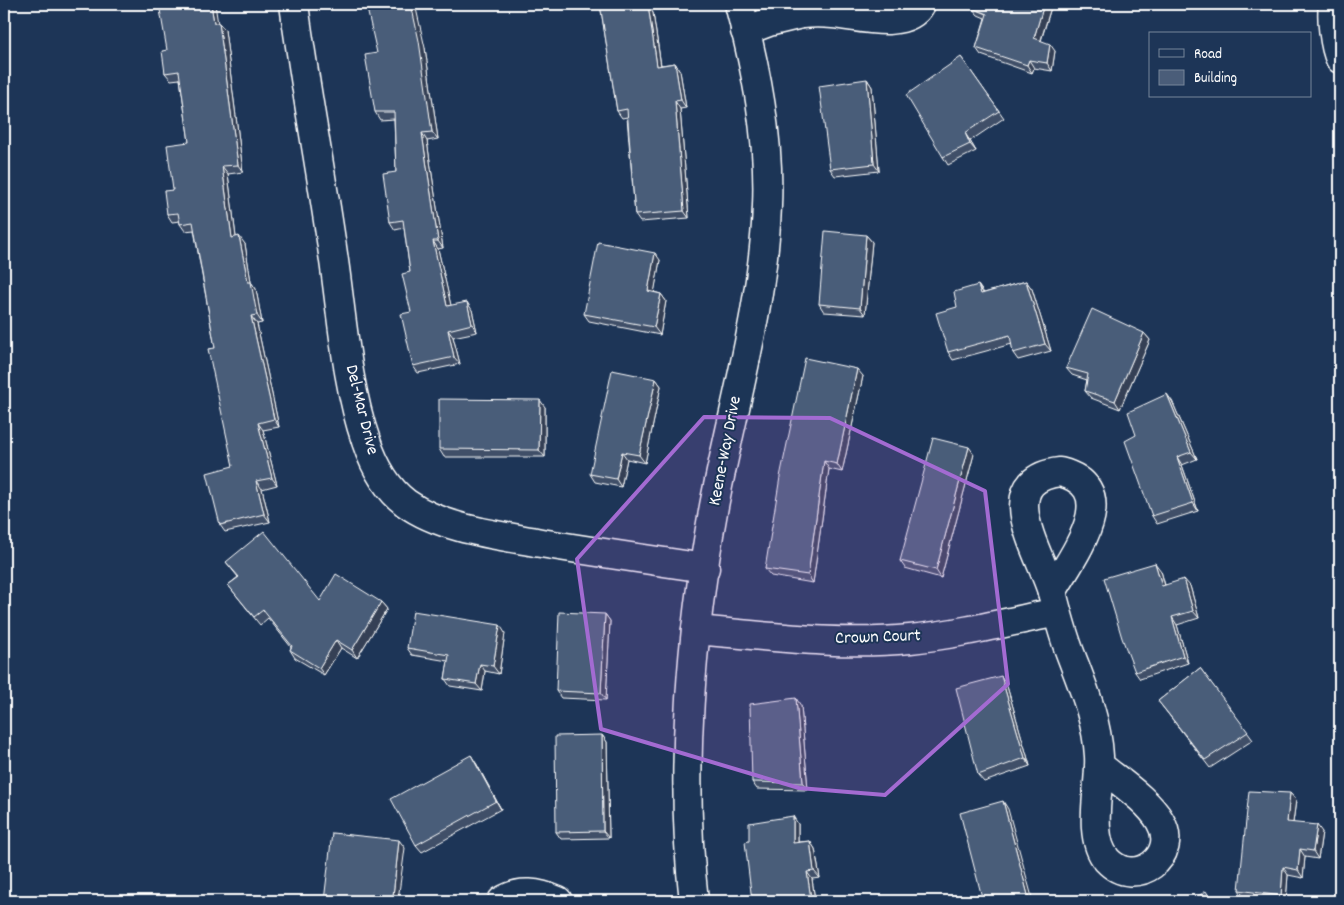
<svg xmlns="http://www.w3.org/2000/svg" width="1344" height="905" font-family="Dekko,sans-serif">
<style>
.lines{fill:none;stroke-linecap:round;stroke-linejoin:round}
.street-casing{stroke:#fff;stroke-width:31}
.street{stroke:#1d3557;stroke-width:28}
.wall{fill:#405068;stroke:#fff}
.shaded-wall{fill:#344155;stroke:#fff}
.building{fill:#4a5d79;stroke:#fff}
.marked{fill:#a36bd2;fill-opacity:0.2;stroke:#a36bd2;stroke-width:4;stroke-linejoin:round}
.labels{text-anchor:middle;dominant-baseline:central;stroke-width:4;stroke-linejoin:round;paint-order:stroke}
.street-label{font-size:18px;fill:#fff;stroke:#1d3557}
</style>
<rect width="100%" height="100%" fill="#1d3557"/>
<filter id="ink" filterUnits="userSpaceOnUse"><feTurbulence type="fractalNoise" baseFrequency=".02" numOctaves="2"/><feDisplacementMap in="SourceGraphic" scale="10" xChannelSelector="R" yChannelSelector="G"/><feConvolveMatrix kernelMatrix="1 2 1 2 8 2 1 2 1" color-interpolation-filters="sRGB"/></filter>
<g filter="url(#ink)">
<g class="lines">
<g class="street-casing">
<g id="street">
<path d="M294 4C305 87 321 170 333 254 342 314 346 384 366 441 374 465 386 488 406 503 442 529 498 535 541 543 595 552 650 560 705 568"/>
<path d="M817 4 802 14C812 13 823 13 833 14 858 16 906 31 921 4"/>
<path d="M1333 4C1331 18 1334 46 1340 59"/>
<polyline points="745,31 769,22 802,14"/>
<path d="M1060 472C1126 489 1071 558 1052 592 1042 556 990 480 1060 472Z"/>
<path d="M1052 592C1057 612 1062 631 1069 650 1082 685 1097 719 1099 756 1101 786 1086 836 1107 860 1135 890 1181 856 1160 821 1148 800 1118 781 1099 765"/>
<path d="M696 630C767 636 839 646 910 639 960 634 1008 622 1057 612"/>
<path d="M502 901C520 889 539 893 558 901"/>
<path d="M694 901C679 774 691 632 714 506 733 407 763 308 767 206 770 138 756 69 739 4"/>
</g>
</g>
<use href="#street" class="street"/>
</g>
<g class="wall">
<polygon points="600,4 644,4 645,6 648,5 653,13 661,65 675,63 680,71 686,108 680,109 689,218 640,222 635,215 627,117 622,118 617,111"/>
<polygon points="974,4 1052,4 1041,41 1055,51 1052,71 1034,68 1032,73 981,55 976,48 985,18 978,15 972,8"/>
<polygon points="218,23 219,23 225,30 243,172 228,174 236,237 245,244 251,282 256,289 262,323 257,324 279,427 263,430 277,485 262,489 270,522 225,532 220,525 233,466 215,348 194,230 185,231 180,224 180,221 172,222 167,214 173,190 189,142 180,79 171,80 165,73 167,50"/>
<polygon points="425,48 438,139 427,141 443,248 438,249 451,306 472,310 477,332 453,337 460,364 418,373 413,366 411,312 410,272 404,228 395,230 390,222 396,172 394,119 380,120 375,112"/>
<polygon points="961,57 1004,118 970,141 976,151 948,165 943,157"/>
<polygon points="867,79 872,87 879,171 835,176 830,169"/>
<polygon points="866,235 872,242 865,315 824,312 819,304"/>
<polygon points="660,260 654,292 661,294 666,301 660,335 589,321 584,314"/>
<polygon points="1026,281 1032,289 1051,351 1018,360 1013,353 1012,344 953,360 948,352 957,307 978,285 984,293"/>
<polygon points="1144,333 1150,340 1120,409 1091,398 1085,391 1087,380 1072,375 1066,368"/>
<polygon points="863,376 842,472 829,469 813,583 771,576 765,569"/>
<polygon points="656,379 661,386 645,463 627,459 621,487 595,482 590,474"/>
<polygon points="1172,401 1197,459 1182,465 1198,511 1157,524 1152,516 1136,435"/>
<polygon points="545,407 545,457 444,457 439,449"/>
<polygon points="974,454 941,578 905,568 900,561"/>
<polygon points="226,562 320,601 381,602 387,609 357,658 341,648 324,675 295,658 290,650 291,647 268,618 260,625 228,585 238,577"/>
<polygon points="1161,571 1165,585 1190,586 1199,618 1177,625 1188,663 1140,679 1135,672"/>
<polygon points="605,614 610,621 606,700 561,698 556,691"/>
<polygon points="505,633 499,674 485,671 482,691 450,686 445,679 448,661 412,655 407,648"/>
<polygon points="1200,668 1253,740 1210,768 1158,701"/>
<polygon points="1001,676 1006,683 1030,766 984,782 978,775"/>
<polygon points="801,706 808,790 757,789 752,782"/>
<polygon points="602,735 607,742 609,838 561,839 556,832"/>
<polygon points="476,763 501,809 422,852 416,845"/>
<polygon points="1290,793 1296,800 1293,823 1322,832 1318,859 1305,857 1303,878 1288,875 1286,901 1273,901 1244,897 1239,890"/>
<polygon points="798,824 798,842 810,841 815,849 820,878 812,879 815,901 752,901"/>
</g>
<g class="shaded-wall">
<polygon points="211,4 215,4 219,31 214,23"/>
<polygon points="411,4 415,4 425,48 438,139 432,132"/>
<polygon points="1044,4 1052,4 1039,46 1034,38"/>
<polygon points="648,5 653,13 662,73 657,66"/>
<polygon points="219,23 225,30 243,172 238,165"/>
<polygon points="1050,44 1055,51 1052,71 1047,63"/>
<polygon points="1029,60 1034,68 1032,73 1027,65"/>
<polygon points="675,63 680,71 686,108 681,100"/>
<polygon points="867,79 872,87 879,171 874,164"/>
<polygon points="675,101 680,109 689,218 684,211"/>
<polygon points="422,133 427,141 443,248 438,241"/>
<polygon points="965,133 970,141 976,151 970,144"/>
<polygon points="222,166 228,174 237,245 232,238"/>
<polygon points="866,235 872,242 865,315 860,308"/>
<polygon points="239,236 245,244 251,282 256,289 262,323 257,315 248,282"/>
<polygon points="433,241 438,249 453,314 447,306"/>
<polygon points="655,253 660,260 653,299 648,291"/>
<polygon points="1026,281 1032,289 1051,351 1045,344"/>
<polygon points="978,285 983,293 986,302 981,294"/>
<polygon points="661,294 666,301 660,335 654,327"/>
<polygon points="467,302 472,310 477,332 472,324"/>
<polygon points="251,316 257,324 279,427 274,419"/>
<polygon points="448,330 453,337 460,364 454,357"/>
<polygon points="1144,333 1150,340 1120,409 1115,401"/>
<polygon points="857,369 863,376 842,472 837,464"/>
<polygon points="656,379 661,386 645,463 639,455"/>
<polygon points="1167,394 1172,401 1197,459 1191,452"/>
<polygon points="540,400 545,407 545,457 539,450"/>
<polygon points="258,423 263,430 277,485 272,478"/>
<polygon points="969,447 974,454 941,578 936,570"/>
<polygon points="622,452 627,459 621,487 616,479"/>
<polygon points="1177,457 1182,465 1198,511 1193,503"/>
<polygon points="824,461 829,469 813,583 808,575"/>
<polygon points="256,481 262,489 270,522 264,514"/>
<polygon points="1155,563 1161,571 1167,594 1162,586"/>
<polygon points="1184,579 1190,586 1199,618 1193,611"/>
<polygon points="381,602 387,609 357,658 352,650"/>
<polygon points="605,614 610,621 606,700 601,693"/>
<polygon points="1172,617 1177,625 1188,663 1183,656"/>
<polygon points="500,625 505,633 499,674 493,666"/>
<polygon points="336,640 341,648 324,675 319,668"/>
<polygon points="480,664 485,671 482,691 476,684"/>
<polygon points="1001,676 1006,683 1030,766 1025,758"/>
<polygon points="796,698 801,706 808,790 803,783"/>
<polygon points="602,735 607,742 609,838 603,831"/>
<polygon points="471,755 476,763 501,809 496,801"/>
<polygon points="1290,793 1296,800 1292,830 1287,822"/>
<polygon points="1003,801 1008,809 1033,901 1030,901 1029,899"/>
<polygon points="793,816 798,824 798,851 793,843"/>
<polygon points="1317,825 1322,832 1318,859 1313,851"/>
<polygon points="399,840 405,848 398,900 399,901 395,901 393,896"/>
<polygon points="810,841 815,849 820,878 814,871"/>
<polygon points="1300,849 1305,857 1303,878 1298,870"/>
<polygon points="1283,867 1288,875 1286,901 1285,901 1281,896"/>
<polygon points="807,872 812,879 815,901 812,901 811,899"/>
</g>
<g class="building">
<polygon points="159,4 211,4 214,23 219,23 238,165 222,166 232,238 239,236 248,282 251,282 257,315 251,316 274,419 258,423 272,478 256,481 264,514 220,525 207,473 233,466 208,349 215,348 193,222 180,224 178,213 167,214 164,191 173,190 167,145 189,142 179,71 165,73 162,51 167,50"/>
<polygon points="366,4 411,4 419,41 432,132 422,133 438,241 433,241 447,306 467,302 472,324 448,330 454,357 413,366 401,314 411,312 402,274 410,272 403,220 390,222 383,174 396,172 394,112 375,112 365,55 377,53"/>
<polygon points="600,4 640,4 641,6 648,5 657,66 675,63 681,100 675,101 684,211 635,215 627,109 617,111"/>
<polygon points="974,4 1044,4 1034,38 1050,44 1047,63 1029,60 1027,65 976,48 987,14 972,8"/>
<polygon points="961,57 999,111 965,133 970,144 943,157 906,95"/>
<polygon points="867,79 874,164 830,169 819,86"/>
<polygon points="825,231 866,235 860,308 819,304"/>
<polygon points="598,242 655,253 648,291 661,294 654,327 584,314"/>
<polygon points="1026,281 1045,344 1013,353 1010,335 948,352 936,313 957,307 954,292 978,285 981,294"/>
<polygon points="1092,309 1144,333 1115,401 1085,391 1088,374 1066,368"/>
<polygon points="805,358 857,369 837,464 824,461 808,575 765,569 780,477"/>
<polygon points="612,370 656,379 639,455 622,452 616,479 590,474"/>
<polygon points="1167,394 1191,452 1177,457 1193,503 1152,516 1125,441 1136,435 1128,412"/>
<polygon points="439,399 540,400 539,450 439,449"/>
<polygon points="933,438 969,447 936,570 900,561"/>
<polygon points="264,531 320,601 336,574 381,602 352,650 336,640 319,668 290,650 292,646 263,610 254,617 228,585 239,577 226,562"/>
<polygon points="1155,563 1162,586 1184,579 1193,611 1172,617 1183,656 1135,672 1122,638 1104,578"/>
<polygon points="413,611 500,625 493,666 480,664 476,684 445,679 449,655 407,648"/>
<polygon points="559,612 605,614 601,693 556,691"/>
<polygon points="1200,668 1248,732 1205,760 1158,701"/>
<polygon points="1001,676 1025,758 978,775 956,688"/>
<polygon points="796,698 803,783 752,782 750,704"/>
<polygon points="602,735 603,831 556,832 555,736"/>
<polygon points="471,755 496,801 416,845 391,799"/>
<polygon points="1249,791 1290,793 1287,822 1317,825 1313,851 1300,849 1298,870 1283,867 1281,896 1239,890"/>
<polygon points="1003,801 1029,899 1023,901 983,901 960,813"/>
<polygon points="793,816 793,843 810,841 814,871 807,872 811,899 804,900 804,901 752,901 745,842 749,841 749,823"/>
<polygon points="332,833 399,840 393,896 396,896 395,901 324,901"/>
<polygon points="1206,891 1212,901 1191,901"/>
</g>
</g>
<path class="marked" d="M704 417 830 418 985 491 1008 684 885 795 799 788 601 729 577 559Z"/>
<g class="labels">
<g class="street-label">
<text transform="translate(361 410) rotate(76)">Del-Mar Drive</text>
<text transform="translate(726 451) rotate(-79)">Keene-Way Drive</text>
<text transform="translate(878 638) rotate(-2)">Crown Court</text>
</g>
</g>
<rect width="1344" height="905" fill="none" stroke="#1d3557" stroke-width="20"/>
<rect x="10" y="10" width="1324" height="885" fill="none" stroke="#fff" stroke-width="2" filter="url(#ink)"/>
<rect x="1149" y="32" width="162" height="65" fill="#1d3557" stroke="#77869a"/>
<rect x="1159" y="49" width="25" height="8" fill="#1d3557" stroke="#77869a"/>
<text x="1194" y="58" font-size="15" fill="#ffffff">Road</text>
<rect x="1159" y="70" width="25" height="15" fill="#4a5d79" stroke="#77869a"/>
<text x="1194" y="82" font-size="15" fill="#ffffff">Building</text>
</svg>
